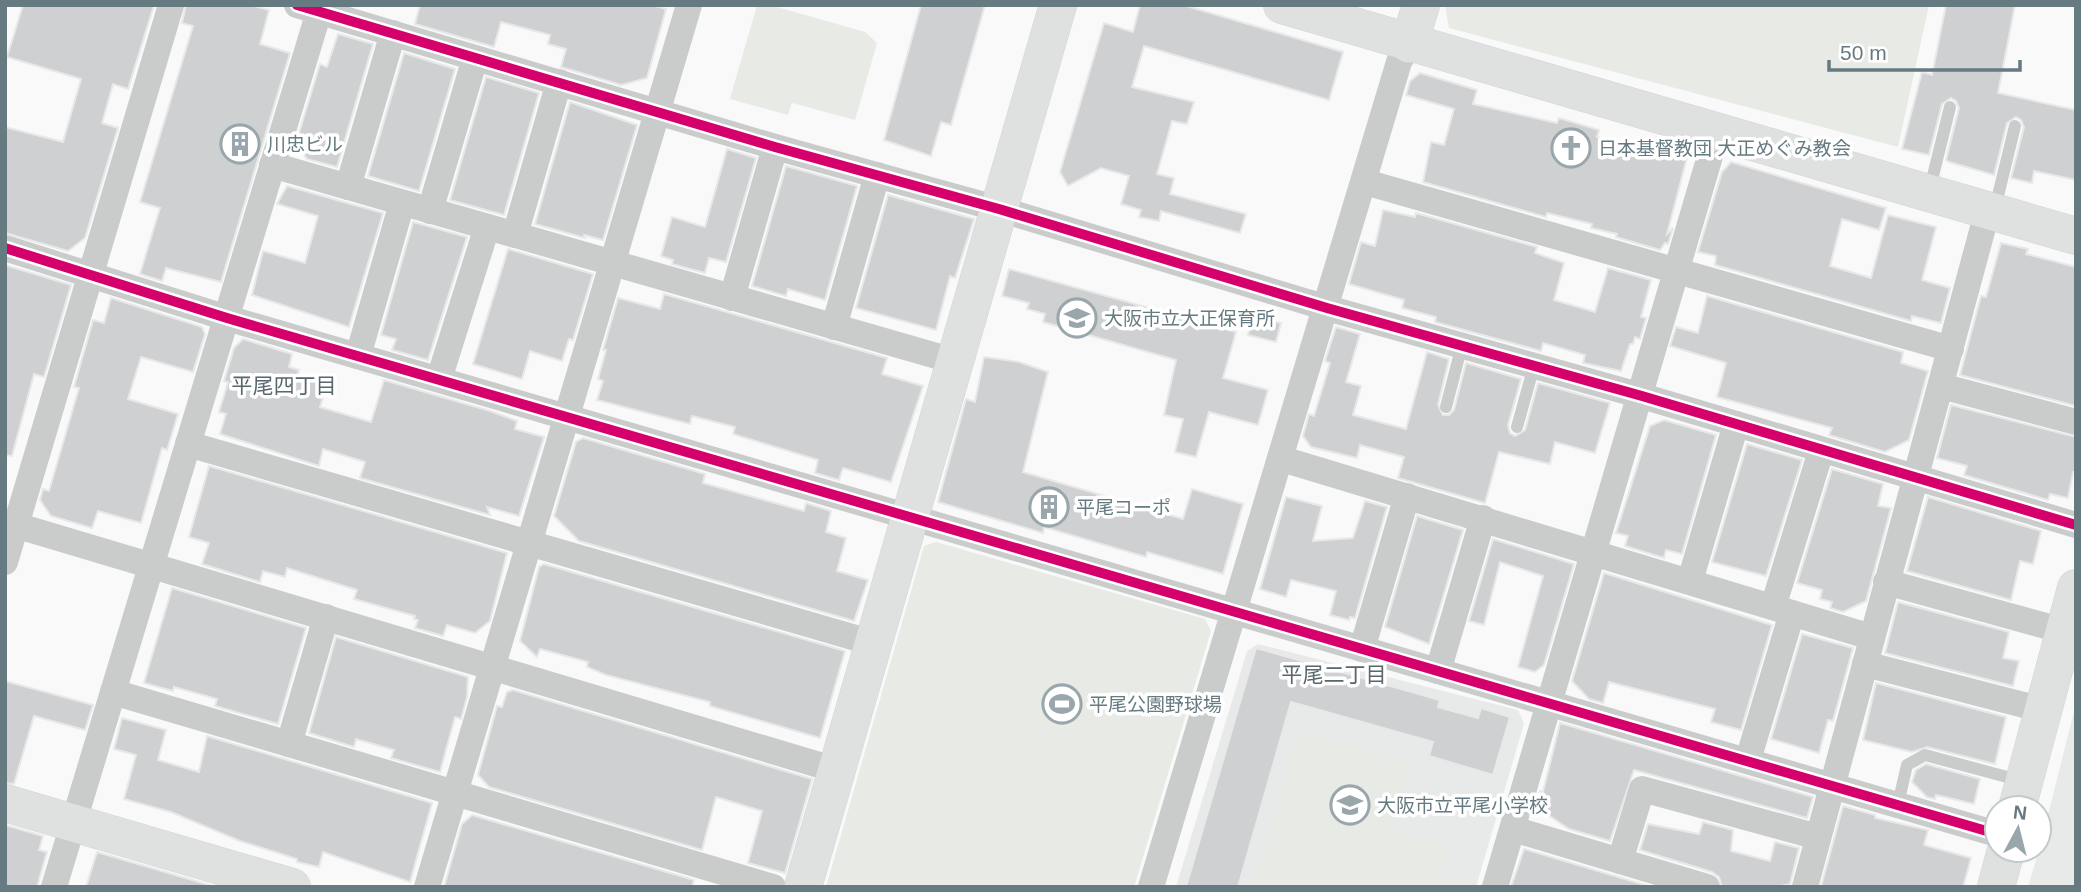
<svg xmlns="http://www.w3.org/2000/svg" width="2081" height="892" font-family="Arial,'Noto Sans JP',sans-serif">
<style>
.built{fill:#e8e9e9}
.green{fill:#e8eae6}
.building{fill:#ced0d1;stroke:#e8e8e8;stroke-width:2}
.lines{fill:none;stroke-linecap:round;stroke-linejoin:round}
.secondary-casing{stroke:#d4d5d5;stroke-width:38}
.lane{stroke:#cacccc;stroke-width:12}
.street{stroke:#cacccc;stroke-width:26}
.secondary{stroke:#dfe0e0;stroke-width:37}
.cycleway-casing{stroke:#fff;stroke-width:15}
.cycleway{stroke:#d6006c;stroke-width:10}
.labels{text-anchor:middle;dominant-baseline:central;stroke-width:7;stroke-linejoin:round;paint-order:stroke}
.poi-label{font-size:19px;fill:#667a81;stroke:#fff;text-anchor:start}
.neighbourhood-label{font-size:21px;fill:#58666d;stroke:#fff}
</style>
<rect width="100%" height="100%" fill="#f9f9f9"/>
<g class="built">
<polygon points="1258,644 1518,710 1524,724 1476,887 1176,887 1247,651"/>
<polygon points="2076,704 2076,887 2028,887 2039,850"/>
</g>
<g class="green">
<polygon points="757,5 770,5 865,32 877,43 855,120 792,103 788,115 730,99"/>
<polygon points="1445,5 1929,5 1898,147 1449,28"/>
<polygon points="936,542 1205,619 1211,631 1134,887 826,887 924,546"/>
<polygon points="1300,729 1411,763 1391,829 1449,847 1437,887 1252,887"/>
</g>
<g class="building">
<polygon points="23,5 154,5 128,89 113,84 102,123 118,128 85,238 68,251 5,233 5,127 63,142 81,79 7,57"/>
<polygon points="186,5 250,5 269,10 260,44 290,53 221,282 166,268 162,281 140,274 160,208 140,202 193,26 182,23"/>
<polygon points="420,5 652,5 666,9 647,78 621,85 561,67 566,49 548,44 550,35 501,22 494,47 415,24"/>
<polygon points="921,5 985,5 951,125 941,122 931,156 884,140"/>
<polygon points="1140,5 1183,5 1343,52 1329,100 1144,46 1132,87 1194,102 1187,124 1172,121 1157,174 1174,178 1170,194 1246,214 1240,233 1161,211 1159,221 1139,217 1141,210 1121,204 1129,176 1101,168 1068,186 1060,172 1104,23 1133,32"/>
<polygon points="1946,5 2015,5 1998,93 2076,110 2076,180 2034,171 2032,183 2011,178 2024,127 2021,120 2016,117 2007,123 1994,175 1949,162 1946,160 1959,108 1956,101 1951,98 1942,104 1929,155 1902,149 1922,72 1932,75"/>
<polygon points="338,34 373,44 337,167 307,159 296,143 320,64 327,67"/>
<polygon points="404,53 455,69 419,191 368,176"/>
<polygon points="1420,73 1477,90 1473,104 1557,123 1559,118 1599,130 1597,137 1650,152 1653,141 1689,150 1667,234 1673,228 1668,244 1665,243 1660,250 1616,237 1617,234 1591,228 1592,224 1547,213 1546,217 1423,182 1431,142 1444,145 1454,109 1406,95 1410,81"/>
<polygon points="486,77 539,93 504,215 450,200"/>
<polygon points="570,102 637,125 603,240 584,235 585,238 535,224"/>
<polygon points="727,149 756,158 726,262 709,258 705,273 672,264 673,260 661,256 672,217 705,227"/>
<polygon points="1731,162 1886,208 1879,230 1842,219 1830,266 1871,278 1888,215 1936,227 1922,280 1950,288 1941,323 1912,316 1911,321 1715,265 1716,256 1698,252 1722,172"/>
<polygon points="786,166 857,186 825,300 788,289 786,296 752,286"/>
<polygon points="287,186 383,213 349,327 252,295 263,251 305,263 318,216 277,204"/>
<polygon points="888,195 974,219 955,278 950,276 936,330 856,308"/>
<polygon points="1383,210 1415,217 1416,213 1537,247 1535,253 1564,263 1554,300 1595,312 1608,268 1651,280 1641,317 1646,318 1640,339 1635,337 1633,344 1630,344 1621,371 1583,363 1585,355 1543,343 1541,351 1435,322 1436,317 1402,308 1404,300 1349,284 1361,242 1375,246"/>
<polygon points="413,222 467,237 428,360 392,350 396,339 381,335"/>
<polygon points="2001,243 2028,249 2026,254 2076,267 2076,406 1960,375 1981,296 1986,297"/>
<polygon points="508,249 593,274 573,340 569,339 562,361 530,351 522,379 473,364"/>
<polygon points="5,265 71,285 44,377 34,374 12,456 5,455"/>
<polygon points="1009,269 1236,332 1223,378 1268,390 1258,425 1209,412 1196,457 1175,452 1183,419 1164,415 1176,360 1043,322 1045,314 1027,309 1029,303 1002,296"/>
<polygon points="664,294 887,358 882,374 923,386 891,482 843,468 839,480 815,473 818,460 733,434 735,427 692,416 690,424 597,400 603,381 598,379 606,350 603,350 618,298 660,309"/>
<polygon points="1707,296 1903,352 1901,363 1928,371 1909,440 1885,452 1829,435 1832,428 1717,397 1726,363 1670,346 1676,327 1698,333"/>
<polygon points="111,298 202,327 205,334 193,372 141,357 128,399 178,414 167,450 162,448 141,523 98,511 92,528 51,516 40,500 43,489 49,491 79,388 74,387 93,320 104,323"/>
<polygon points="1253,317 1281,323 1276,342 1248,335"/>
<polygon points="1336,327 1360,334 1346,382 1361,386 1353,415 1406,429 1427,352 1449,359 1438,405 1443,415 1449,415 1454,410 1466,363 1521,379 1508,425 1510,433 1515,436 1525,430 1538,383 1610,403 1595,453 1555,442 1550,464 1499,452 1485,503 1398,478 1404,457 1360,445 1357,458 1311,447 1303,436 1309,414 1314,416 1330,363 1325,361"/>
<polygon points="243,339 292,354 289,367 299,370 298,375 327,384 320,407 371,422 384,380 490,411 517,421 515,429 544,437 519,516 487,507 490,515 360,478 365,462 323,449 319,466 220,434 226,414 219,412 228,382 224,381 234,348"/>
<polygon points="984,357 1019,362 1048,372 1023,472 1183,519 1192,489 1243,504 1223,574 1147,552 1146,557 1044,527 1043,533 938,502 966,399 975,402"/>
<polygon points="1951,405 2076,437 2076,473 2073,472 2068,498 2050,494 2048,500 1964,475 1967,466 1937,458"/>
<polygon points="1664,420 1716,435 1682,554 1666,550 1664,558 1625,546 1628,536 1616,533 1650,426"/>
<polygon points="583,438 705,474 703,483 804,511 806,503 831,511 826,532 846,538 837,571 868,580 854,621 579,541 554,516 576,442"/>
<polygon points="1747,444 1802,460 1766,576 1712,562"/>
<polygon points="209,466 507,553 490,621 475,633 447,625 443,636 415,628 418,620 414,619 415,616 354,599 357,590 287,568 285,577 263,571 260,582 202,564 209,543 189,537"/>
<polygon points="1832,469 1883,484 1878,506 1891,508 1866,601 1843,612 1830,608 1832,602 1820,599 1822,590 1797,583"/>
<polygon points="1286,497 1322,506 1313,541 1353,538 1365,501 1387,507 1355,618 1350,617 1349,620 1330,615 1336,591 1291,580 1286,597 1260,589"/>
<polygon points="1928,497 2041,531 2033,564 2020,561 2011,600 1907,571"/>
<polygon points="1417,516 1463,530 1429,644 1385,627"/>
<polygon points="1493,539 1574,564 1544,665 1535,672 1518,667 1543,576 1500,562 1484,625 1469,621"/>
<polygon points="544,564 845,651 820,738 710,706 710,702 606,675 587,667 588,662 540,649 537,657 520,641 539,567"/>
<polygon points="1604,573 1772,625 1741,730 1711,722 1715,709 1609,682 1603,703 1589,699 1572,681"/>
<polygon points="172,588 306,628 278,724 215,706 217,699 174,687 173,691 144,683"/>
<polygon points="1898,602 2009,632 2003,658 2019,661 2013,686 1885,653"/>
<polygon points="1802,634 1853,648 1833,721 1828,720 1819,753 1771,739"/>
<polygon points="336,637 468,677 467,697 461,719 455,717 440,772 391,758 394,750 356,739 354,747 309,733"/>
<polygon points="1256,648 1440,700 1438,707 1478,718 1481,708 1510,717 1493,775 1429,756 1433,742 1291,702 1238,887 1186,887"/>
<polygon points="5,681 93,705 85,730 34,716 14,784 5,783"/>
<polygon points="1876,683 2006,717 1995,764 1927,747 1912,752 1863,740"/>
<polygon points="513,690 812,779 785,873 748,863 762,811 716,797 702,850 489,787 478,775 497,706 502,707 507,692"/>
<polygon points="122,718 166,730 158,760 199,772 207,736 432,803 410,882 323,852 319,867 297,862 297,859 240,841 171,812 124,799 136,755 114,749"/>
<polygon points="1560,723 1813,797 1807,818 1634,770 1610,841 1569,829 1535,806 1540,791 1543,792"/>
<polygon points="1926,764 1980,779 1974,804 1936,795 1935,799 1927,797 1912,782 1916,770"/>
<polygon points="1843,806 1875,815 1875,818 1928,830 1924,845 1971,858 1963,887 1821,887"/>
<polygon points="472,815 694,880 692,887 444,887 462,824"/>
<polygon points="1703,822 1733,830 1731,851 1770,861 1775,842 1799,848 1790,884 1776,887 1722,887 1719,877 1712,872 1640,850 1648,824 1699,834"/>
<polygon points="5,825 43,836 39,850 47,852 37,887 5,887"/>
<polygon points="1524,849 1615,876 1651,887 1511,887"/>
<polygon points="97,852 216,887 86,887"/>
</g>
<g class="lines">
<g class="secondary-casing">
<g id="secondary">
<polyline points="1282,5 2076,236"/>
<polyline points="1409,44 1421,5"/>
<polyline points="5,803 292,887"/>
<polyline points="2017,808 2076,588"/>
<polyline points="803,887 1058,5"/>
<polyline points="1996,887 2006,850"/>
</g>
</g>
<g class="lane">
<polyline points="1929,192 1950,107"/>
<polyline points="1995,208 2015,126"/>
<polyline points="1446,407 1462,345"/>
<polyline points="1517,427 1534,366"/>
<polyline points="1898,804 1907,765 1925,755 2022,781"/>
</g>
<g class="street">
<polyline points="297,5 775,147 999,209 1327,308 1642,396 2076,525"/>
<polyline points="272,165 954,361"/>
<polyline points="1365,182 1951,349"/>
<polyline points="348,187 393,33"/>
<polyline points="430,211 475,58"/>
<polyline points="515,235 559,82"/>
<polyline points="5,248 227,318 1997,834"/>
<polyline points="732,298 775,147"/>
<polyline points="834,327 877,175"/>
<polyline points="358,356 402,203"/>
<polyline points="439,379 487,227"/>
<polyline points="1941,386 2076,422"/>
<polyline points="188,444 873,643"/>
<polyline points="1282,459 1871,637"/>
<polyline points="5,522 836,770"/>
<polyline points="5,562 171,5"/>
<polyline points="1690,581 1736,424"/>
<polyline points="1886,582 2064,631"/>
<polyline points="1773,607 1821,451"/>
<polyline points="1362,649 1407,496"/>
<polyline points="1865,664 2043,710"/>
<polyline points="1438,671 1483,518"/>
<polyline points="113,692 773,887"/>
<polyline points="289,744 326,617"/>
<polyline points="1748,760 1792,613"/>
<polyline points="1513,829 1707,887"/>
<polyline points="1620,861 1642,789 1818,837"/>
<polyline points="54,887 321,5"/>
<polyline points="427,887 689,5"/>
<polyline points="1151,887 1399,62 1409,44"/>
<polyline points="1495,887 1718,129"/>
<polyline points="1805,887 1988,209"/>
</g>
<use href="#secondary" class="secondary"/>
<g class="cycleway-casing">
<g id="cycleway">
<polyline points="297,5 775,147 999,209 1327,308 1642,396 2076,525"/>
<polyline points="5,248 227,318 1997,834"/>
</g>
</g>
<use href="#cycleway" class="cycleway"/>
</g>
<defs>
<g id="building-ring" transform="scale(2.0125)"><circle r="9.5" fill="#fff" stroke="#99a6ab" stroke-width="1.5"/><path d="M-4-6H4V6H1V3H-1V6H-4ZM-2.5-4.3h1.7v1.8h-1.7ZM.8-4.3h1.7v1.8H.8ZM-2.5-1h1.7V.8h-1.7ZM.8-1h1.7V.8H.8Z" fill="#99a6ab"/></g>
<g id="church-ring" transform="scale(2.0125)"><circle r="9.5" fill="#fff" stroke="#99a6ab" stroke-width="1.5"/><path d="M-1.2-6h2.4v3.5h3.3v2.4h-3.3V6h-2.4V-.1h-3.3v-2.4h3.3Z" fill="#99a6ab"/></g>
<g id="school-ring" transform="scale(2.0125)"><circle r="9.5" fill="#fff" stroke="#99a6ab" stroke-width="1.5"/><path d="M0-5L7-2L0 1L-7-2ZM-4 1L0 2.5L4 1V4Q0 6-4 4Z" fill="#99a6ab"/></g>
<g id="stadium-ring" transform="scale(2.0125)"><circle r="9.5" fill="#fff" stroke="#99a6ab" stroke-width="1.5"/><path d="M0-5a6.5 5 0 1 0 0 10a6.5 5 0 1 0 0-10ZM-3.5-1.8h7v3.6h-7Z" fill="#99a6ab"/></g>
</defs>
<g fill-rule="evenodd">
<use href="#building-ring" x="240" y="144"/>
<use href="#church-ring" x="1571" y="148"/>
<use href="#school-ring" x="1077" y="318"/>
<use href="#building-ring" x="1049" y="507"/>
<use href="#stadium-ring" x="1062" y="704"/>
<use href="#school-ring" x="1350" y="805"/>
</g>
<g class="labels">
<g class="poi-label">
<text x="267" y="144">川忠ビル</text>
<text x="1598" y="148">日本基督教団 大正めぐみ教会</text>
<text x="1104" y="318">大阪市立大正保育所</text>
<text x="1076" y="507">平尾コーポ</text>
<text x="1089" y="704">平尾公園野球場</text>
<text x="1377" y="805">大阪市立平尾小学校</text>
</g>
<g class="neighbourhood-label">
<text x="284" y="385">平尾四丁目</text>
<text x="1334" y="674">平尾二丁目</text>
</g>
</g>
<rect width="2081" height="892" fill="none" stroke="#667a81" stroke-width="14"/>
<g transform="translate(2018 829) rotate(7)"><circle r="33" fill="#ffffff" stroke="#c2cacd" stroke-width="2"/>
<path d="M0-5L12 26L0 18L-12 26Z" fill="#99a6ab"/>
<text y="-10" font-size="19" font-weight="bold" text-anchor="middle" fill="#667a81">N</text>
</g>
<path d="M1829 60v10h191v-10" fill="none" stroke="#667a81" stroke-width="3.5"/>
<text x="1840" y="60" font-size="21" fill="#667a81" stroke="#ffffff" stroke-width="5" paint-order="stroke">50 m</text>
</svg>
